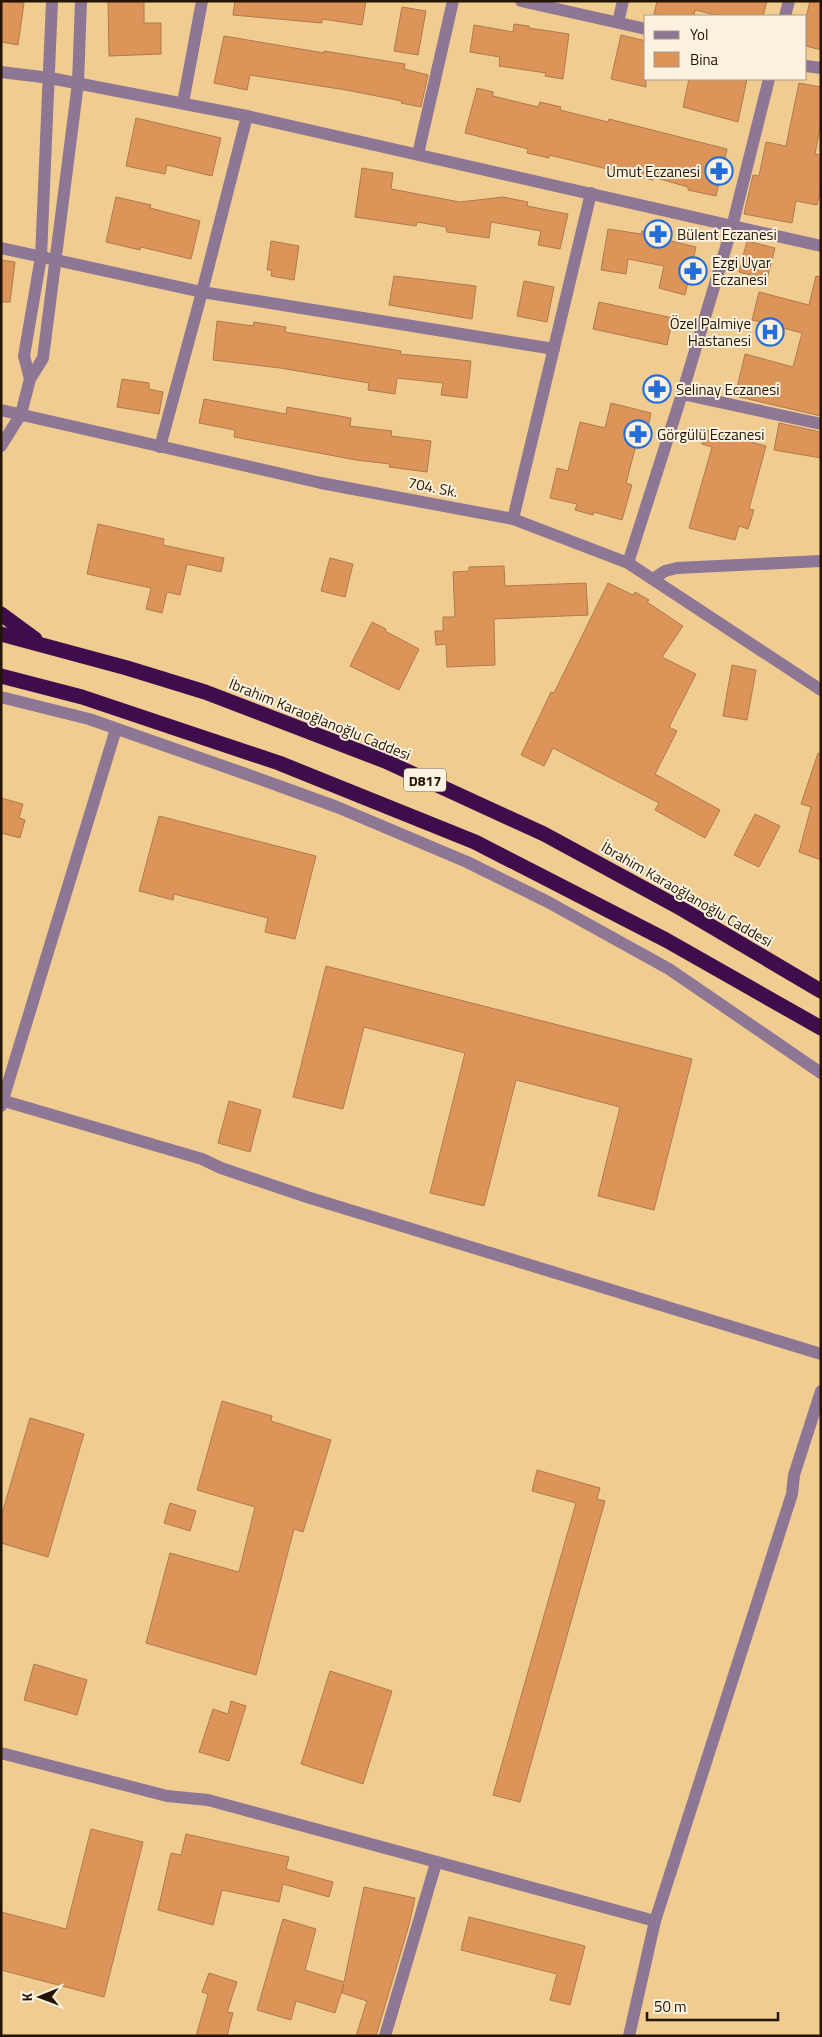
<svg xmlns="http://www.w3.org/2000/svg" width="822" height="2037" font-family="'Titillium Web',sans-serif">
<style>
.building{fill:#dc9459;stroke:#ae7a50}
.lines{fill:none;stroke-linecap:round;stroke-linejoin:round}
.minor{stroke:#8e7795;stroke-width:12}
.highway{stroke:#3f0d4c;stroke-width:15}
.labels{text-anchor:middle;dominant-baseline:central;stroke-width:4;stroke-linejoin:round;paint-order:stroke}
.shield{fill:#fdf1e0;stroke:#645743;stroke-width:1}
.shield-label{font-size:14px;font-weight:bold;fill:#231500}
.poi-label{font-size:15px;fill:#231500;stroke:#fdf1e0;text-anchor:start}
.street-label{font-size:15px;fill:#231500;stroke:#fdf1e0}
</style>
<rect width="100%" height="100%" fill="#f1cc91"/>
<g class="building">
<polygon points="1,1 24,3 18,45 1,42"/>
<polygon points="108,1 144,1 144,23 161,23 161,54 109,56"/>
<polygon points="235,1 366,1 362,25 322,19 322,23 233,15"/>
<polygon points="657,1 767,1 763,16 719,16 695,10 694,16 663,16 654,14"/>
<polygon points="810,1 821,1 821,50 806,46 806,18"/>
<polygon points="402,7 426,11 418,55 394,51"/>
<polygon points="514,24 529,26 529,28 569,34 563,79 545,76 546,73 499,66 500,57 470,52 474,25 513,32"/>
<polygon points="621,35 646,41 646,87 611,79"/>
<polygon points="224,36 324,53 324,51 405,64 404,69 428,75 421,107 401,103 402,101 346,90 250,75 247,90 214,83"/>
<polygon points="689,79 747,79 738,122 683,107"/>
<polygon points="799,83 821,87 821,122 815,154 821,155 821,187 817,205 796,201 792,223 744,214 753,175 759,176 766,142 786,146"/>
<polygon points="477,88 493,92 493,96 538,107 540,102 561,107 560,110 608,122 609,119 727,149 716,196 688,190 688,187 653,177 653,180 549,155 549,158 527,153 528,149 465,133"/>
<polygon points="136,118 221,138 212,176 167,165 165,174 126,166"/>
<polygon points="362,168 393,173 391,189 460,202 503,197 528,202 527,206 568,214 560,249 538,245 541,231 491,222 489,238 447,232 446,227 417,222 416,226 355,217"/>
<polygon points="116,197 151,205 150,208 200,221 191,259 141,247 140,250 106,242"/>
<polygon points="608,229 641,234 642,231 667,237 667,240 696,247 685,295 659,288 664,266 628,259 626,274 601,270"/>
<polygon points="271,241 299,246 294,280 271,276 272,270 267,270"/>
<polygon points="747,241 775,248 767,279 739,272"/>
<polygon points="1,260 15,262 10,302 1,302"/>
<polygon points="394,276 476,286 472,319 389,305"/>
<polygon points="816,276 821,277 821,416 735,396 745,354 793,367 802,333 752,320 759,292 809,305"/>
<polygon points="524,281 554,287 547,322 517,316"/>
<polygon points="599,302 673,318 667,345 593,329"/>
<polygon points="217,321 253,326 254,322 286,327 285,332 401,351 400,354 471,361 467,398 441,395 443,383 397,378 395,394 368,390 369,383 280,368 213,360"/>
<polygon points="122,379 149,383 149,389 163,392 159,414 117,407"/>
<polygon points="204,399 286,414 287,407 351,418 350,426 392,431 391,436 431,441 427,472 389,467 390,464 356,460 234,437 235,430 199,423"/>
<polygon points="611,403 651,413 646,436 639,434 626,483 632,485 622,520 594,512 593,515 575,510 577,504 550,498 557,468 568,471 580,422 605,428"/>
<polygon points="779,423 821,432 821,458 774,450"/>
<polygon points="706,430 766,446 749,509 754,510 748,529 739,526 735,540 689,528 712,447 702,444"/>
<polygon points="98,524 164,539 163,545 224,558 221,572 187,564 180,595 167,592 162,613 146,609 151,588 87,574"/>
<polygon points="330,558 353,564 345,597 321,591"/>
<polygon points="504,566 505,586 586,583 588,615 494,619 495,665 447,667 446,644 436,645 435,631 443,631 443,617 455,617 453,572 469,571 469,567"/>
<polygon points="608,583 633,595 635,592 649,600 647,602 683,626 662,657 696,674 669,727 677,731 655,774 720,810 705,838 655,810 659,803 553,748 544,766 521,755 551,692 554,693"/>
<polygon points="372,622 386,629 385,631 419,649 399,690 350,666"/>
<polygon points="732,665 756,670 747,720 723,716"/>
<polygon points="818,753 821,754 821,860 799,852 811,807 801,804"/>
<polygon points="1,798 23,804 19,818 25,820 20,838 1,833"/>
<polygon points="755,814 780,826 759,867 734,855"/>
<polygon points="159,816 316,856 295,939 265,932 268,918 174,894 173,900 139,891"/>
<polygon points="326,966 692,1059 654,1210 598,1196 620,1107 516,1080 484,1206 430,1193 465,1053 364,1027 343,1109 293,1097"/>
<polygon points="229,1101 261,1110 250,1152 218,1143"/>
<polygon points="222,1401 272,1416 271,1421 331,1440 303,1532 294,1529 256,1675 146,1643 170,1553 239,1572 255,1507 197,1490"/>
<polygon points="30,1418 84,1434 48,1557 1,1543 1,1517"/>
<polygon points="537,1470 600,1488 597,1499 605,1501 520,1802 493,1795 576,1503 532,1491"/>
<polygon points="170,1503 196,1511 190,1531 164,1523"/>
<polygon points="34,1664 87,1680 77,1715 24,1700"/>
<polygon points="330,1671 392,1691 363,1784 301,1764"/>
<polygon points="231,1701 246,1706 229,1761 199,1752 213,1709 228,1714"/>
<polygon points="91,1829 143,1842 104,1997 1,1970 1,1912 66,1929"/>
<polygon points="186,1834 289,1857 286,1869 333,1882 329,1897 283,1884 279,1902 222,1890 213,1925 158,1910 171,1853 181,1855"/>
<polygon points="364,1887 415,1898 409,1925 376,2036 356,2036 367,2001 342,1993 344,1984 335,2013 296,2001 291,2020 257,2010 283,1919 316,1929 305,1970 344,1982"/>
<polygon points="469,1917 585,1946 570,2005 550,2000 557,1974 461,1950"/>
<polygon points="209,1973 237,1982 227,2012 233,2013 227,2036 196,2036 208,1994 202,1992"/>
</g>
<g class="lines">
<g class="minor">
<polyline points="521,1 646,29"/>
<polyline points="785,16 789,1"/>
<polyline points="618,22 623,1"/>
<polyline points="806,66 821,68"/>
<polyline points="1,72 50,78 247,116 821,246"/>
<polyline points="183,103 202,1"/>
<polyline points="418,154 453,1"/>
<polyline points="1,248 202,292 554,349"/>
<polyline points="30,379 24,356 41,257 52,1"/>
<polyline points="682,394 821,424"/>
<polyline points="1,410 321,483 513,519 628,563 821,690"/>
<polyline points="1,446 21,414 30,379 43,358 78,83 81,1"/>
<polyline points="160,447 202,292 247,116"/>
<polyline points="513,519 591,193"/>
<polyline points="628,563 682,394 732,227 769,79"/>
<polyline points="653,579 665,571 677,568 821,561"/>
<polyline points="1,697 89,719 243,773 337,807 467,862 548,902 669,969 821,1073"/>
<polyline points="1,1100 202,1159 221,1168 307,1197 821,1354"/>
<polyline points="1,1106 116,729"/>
<polyline points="1,1753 167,1796 208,1800 655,1921"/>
<polyline points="385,2036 436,1863"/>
<polyline points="629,2036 655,1921 792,1494 794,1475 821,1391"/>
</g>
<g class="highway">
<polyline points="1,614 35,639"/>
<polyline points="1,634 127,668 205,692 385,761 544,834 682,909 821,991"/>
<polyline points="1,676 82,697 279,763 475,842 666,940 821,1028"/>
</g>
</g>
<defs>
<g id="pharmacy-ring" transform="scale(1.4375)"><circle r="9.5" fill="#fdf1e0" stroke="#256eda" stroke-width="1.5"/><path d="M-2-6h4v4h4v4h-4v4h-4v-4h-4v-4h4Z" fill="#256eda"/></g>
<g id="hospital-ring" transform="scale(1.4375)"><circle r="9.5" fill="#fdf1e0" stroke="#256eda" stroke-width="1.5"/><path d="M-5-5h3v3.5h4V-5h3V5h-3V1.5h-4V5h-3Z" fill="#256eda"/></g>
</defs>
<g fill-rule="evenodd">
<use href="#pharmacy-ring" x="719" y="171"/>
<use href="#pharmacy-ring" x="658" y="234"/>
<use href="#pharmacy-ring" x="693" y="271"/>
<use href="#hospital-ring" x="770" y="332"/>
<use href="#pharmacy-ring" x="657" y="389"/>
<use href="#pharmacy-ring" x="638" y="434"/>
</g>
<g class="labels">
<rect class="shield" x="404" y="768.5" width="42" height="23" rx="4"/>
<g class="shield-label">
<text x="425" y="780">D817</text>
</g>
<g class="poi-label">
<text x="700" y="171" text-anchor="end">Umut Eczanesi</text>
<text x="677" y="234">Bülent Eczanesi</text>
<text x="712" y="262">Ezgi Uyar<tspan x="712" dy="17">Eczanesi</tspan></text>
<text x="751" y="323" text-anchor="end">Özel Palmiye<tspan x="751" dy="17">Hastanesi</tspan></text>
<text x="676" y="389">Selinay Eczanesi</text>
<text x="657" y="434">Görgülü Eczanesi</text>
</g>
<g class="street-label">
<text transform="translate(433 487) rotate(11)">704. Sk.</text>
<text transform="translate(320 719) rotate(22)">İbrahim Karaoğlanoğlu Caddesi</text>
<text transform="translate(687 894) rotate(30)">İbrahim Karaoğlanoğlu Caddesi</text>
</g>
</g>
<rect width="822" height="2037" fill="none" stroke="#231500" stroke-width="5"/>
<rect x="644" y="15" width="162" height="65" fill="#fdf1e0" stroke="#a69986"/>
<rect x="654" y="31" width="25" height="8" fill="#8e7795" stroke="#a69986"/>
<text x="690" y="40" font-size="15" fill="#231500">Yol</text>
<rect x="654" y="52" width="25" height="15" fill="#dc9459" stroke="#a69986"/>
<text x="690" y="65" font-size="15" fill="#231500">Bina</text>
<g transform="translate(40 1997) rotate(269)" stroke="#fdf1e0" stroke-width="4" paint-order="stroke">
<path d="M0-4L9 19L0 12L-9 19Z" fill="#231500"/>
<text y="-8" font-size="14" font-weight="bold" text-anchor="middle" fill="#231500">K</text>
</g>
<path d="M647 2012v8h131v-8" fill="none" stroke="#231500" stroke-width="2.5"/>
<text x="654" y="2012" font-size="15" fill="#231500" stroke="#fdf1e0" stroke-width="4" paint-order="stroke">50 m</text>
</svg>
